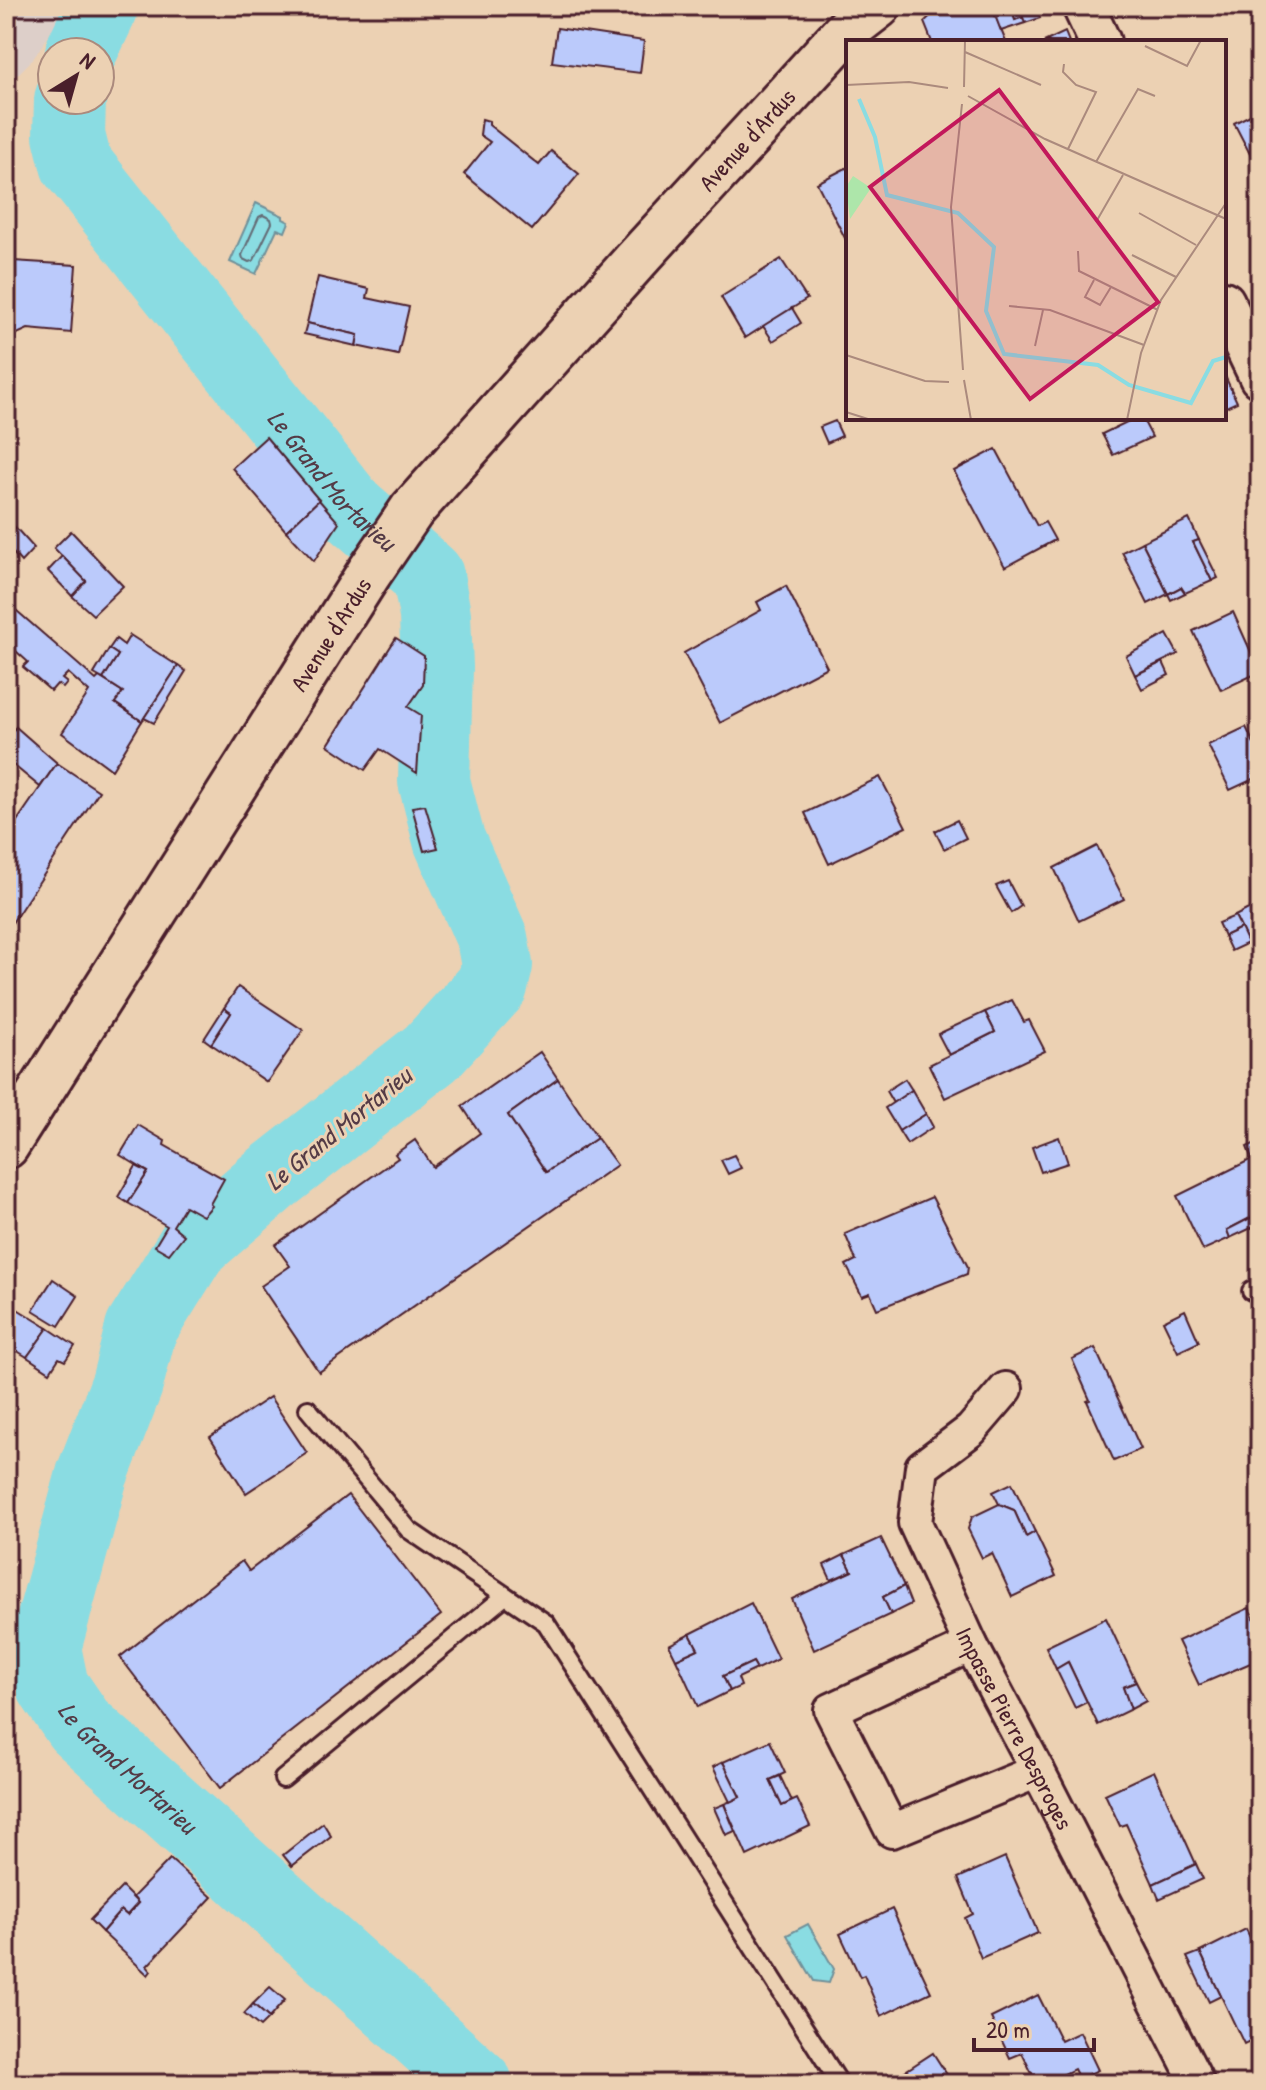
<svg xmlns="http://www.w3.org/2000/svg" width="1266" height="2090" font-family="'Patrick Hand',sans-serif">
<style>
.built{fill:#ddcfc9}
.water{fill:#8adce2;stroke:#709099;stroke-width:2}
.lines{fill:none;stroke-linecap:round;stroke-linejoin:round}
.shore{stroke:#646b74;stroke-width:2}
.river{stroke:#8adce2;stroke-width:72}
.building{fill:#bbcafb;stroke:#4a1f2b;stroke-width:2}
.service-casing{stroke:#4a1f2b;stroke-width:22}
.minor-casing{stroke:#4a1f2b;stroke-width:38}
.tertiary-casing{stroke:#4a1f2b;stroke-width:46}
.secondary-casing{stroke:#4a1f2b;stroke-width:50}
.service{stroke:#ecd1b3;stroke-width:16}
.minor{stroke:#ecd1b3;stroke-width:32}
.tertiary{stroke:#ecd1b3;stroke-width:40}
.secondary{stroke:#ecd1b3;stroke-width:44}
.labels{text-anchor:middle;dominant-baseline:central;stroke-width:6;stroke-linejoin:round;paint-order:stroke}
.street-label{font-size:24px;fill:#4a1f2b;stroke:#ecd1b3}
.water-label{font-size:26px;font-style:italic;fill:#543b46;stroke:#ecd1b3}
.inset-river{fill:none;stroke:#8adce2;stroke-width:4}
.inset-road{fill:none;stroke:#ab8a7d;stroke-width:2}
.view{fill:#c2185b;fill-opacity:0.15;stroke:#c2185b;stroke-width:4}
.inset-edge{fill:none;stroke:#4a1f2b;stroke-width:4}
</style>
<rect width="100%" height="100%" fill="#ecd1b3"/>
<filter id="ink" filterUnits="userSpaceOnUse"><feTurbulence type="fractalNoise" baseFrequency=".0125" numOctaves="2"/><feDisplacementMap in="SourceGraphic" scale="16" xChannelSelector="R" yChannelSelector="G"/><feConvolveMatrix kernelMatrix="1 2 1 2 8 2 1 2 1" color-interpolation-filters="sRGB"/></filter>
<g filter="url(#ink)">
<polygon class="built" points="6,6 68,6 33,59 6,86"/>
<g class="water">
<polygon points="256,203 283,216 283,219 289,222 285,232 277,229 256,274 230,262"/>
<polygon points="808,1924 834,1969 829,1983 814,1981 787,1935"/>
</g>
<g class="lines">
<polygon class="shore" points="263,215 271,219 272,223 254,260 249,262 243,259 242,255 259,217"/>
<g class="river">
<polyline points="81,52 103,6"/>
<path id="s1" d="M70 100 69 135 76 164 349 507 428 576 435 615 437 667 434 781 449 840 492 938 497 965 492 986 431 1053 268 1181 192 1247 141 1329 127 1384 92 1475 45 1648 53 1687 79 1725 477 2084"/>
</g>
</g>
<g class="building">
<polygon points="945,6 1010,6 993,10 1006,42 932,42 924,22 939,8"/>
<polygon points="1011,6 1015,20 1023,17 1025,23 1001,31 993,10"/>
<polygon points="1011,6 1036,6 1040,18 1025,23 1023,17 1015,20"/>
<polygon points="557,28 644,41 640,73 552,62"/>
<polygon points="1065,32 1069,42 1044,42"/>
<polygon points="1260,110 1260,147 1249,152 1234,123"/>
<polygon points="482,119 489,121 489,125 539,165 551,151 579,174 532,230 464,174 490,142 480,135"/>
<polygon points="1260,147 1260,174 1249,152"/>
<polygon points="848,167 848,244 817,183"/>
<polygon points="781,259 807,299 745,338 721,297"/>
<polygon points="13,261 76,265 71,333 28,329 6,339 6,264"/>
<polygon points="318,277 369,289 367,298 409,307 398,355 356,346 358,335 307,323"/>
<polygon points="792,308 801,323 773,341 763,326"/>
<polygon points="307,323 358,335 356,346 304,334"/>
<polygon points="1224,374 1237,402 1224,408"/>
<polygon points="1135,418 1142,418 1152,437 1113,455 1102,434"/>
<polygon points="835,421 842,436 827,443 820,427"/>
<polygon points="266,437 319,500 286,531 232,468"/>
<polygon points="996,449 1037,526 1045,522 1055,540 1005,567 954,471"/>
<polygon points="319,500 339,523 314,561 286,531"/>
<polygon points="1189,519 1199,540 1193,542 1212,581 1185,593 1181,587 1168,594 1142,542"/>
<polygon points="15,527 34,548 21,562 6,545 6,536"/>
<polygon points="71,531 123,586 93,615 72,596 86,581 54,548"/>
<polygon points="1199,540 1218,578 1212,581 1193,542"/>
<polygon points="1142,542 1168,594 1148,604 1122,552"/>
<polygon points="62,556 86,581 72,596 48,571"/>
<polygon points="786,586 827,667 720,723 684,653 761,610 757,602"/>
<polygon points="1181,587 1185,593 1171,600 1168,594"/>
<polygon points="9,604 96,680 99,677 123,692 115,703 142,721 112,770 62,733 89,692 68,673 62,679 67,683 63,688 57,684 51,691 23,667 28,662 6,642 6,607"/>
<polygon points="1233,612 1260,672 1221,690 1193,631"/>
<polygon points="1167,634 1178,654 1135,675 1126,656"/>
<polygon points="130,635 178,666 142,721 115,703 123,692 103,679 118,655 109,649 116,639 124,645"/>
<polygon points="396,638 424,656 423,685 408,707 421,715 417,773 380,749 365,770 328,745"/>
<polygon points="109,649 118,655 103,679 94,674"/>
<polygon points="1163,662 1169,675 1142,689 1135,675"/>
<polygon points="178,666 186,671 154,723 144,718"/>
<polygon points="16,727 57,763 40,787 6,759 6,738"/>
<polygon points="1246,727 1260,756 1260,776 1230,790 1208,745"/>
<polygon points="57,763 99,791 6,932 6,837"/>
<polygon points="880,777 906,827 829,864 805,813"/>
<polygon points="425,805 438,848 424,851 412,807"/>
<polygon points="957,820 966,838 944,849 935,831"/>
<polygon points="1097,846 1124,899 1079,921 1054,868"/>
<polygon points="1008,881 1021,906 1011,913 996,886"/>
<polygon points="1260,903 1260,968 1235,916"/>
<polygon points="1235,916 1241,928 1224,936 1218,923"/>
<polygon points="1241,928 1248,943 1231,951 1224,936"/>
<polygon points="238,987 303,1030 267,1082 211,1044 231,1013 224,1008"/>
<polygon points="1012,1000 1024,1022 1029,1020 1045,1051 945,1098 929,1065 995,1032 985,1012"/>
<polygon points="224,1008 231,1013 211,1044 204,1039"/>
<polygon points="985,1012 995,1032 949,1055 938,1034"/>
<polygon points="540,1052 558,1079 508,1115 546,1172 597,1138 617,1165 319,1372 261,1286 290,1266 275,1245 398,1158 395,1154 415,1140 433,1167 480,1133 462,1106"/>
<polygon points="558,1079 597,1138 546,1172 508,1115"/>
<polygon points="905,1079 912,1090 893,1103 886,1091"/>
<polygon points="912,1090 926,1114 899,1131 885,1108"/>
<polygon points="926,1114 933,1127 907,1144 899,1131"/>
<polygon points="138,1125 165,1141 164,1145 224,1179 210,1204 212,1206 203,1216 185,1206 173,1226 184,1235 169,1254 155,1246 167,1226 128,1203 148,1172 120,1155"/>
<polygon points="1059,1137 1068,1163 1041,1172 1032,1147"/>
<polygon points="1260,1141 1260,1213 1227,1230 1230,1238 1203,1250 1177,1196 1252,1159 1247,1147"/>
<polygon points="734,1155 741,1168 728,1174 721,1160"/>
<polygon points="136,1166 148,1172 128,1203 118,1197"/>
<polygon points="932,1197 968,1267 967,1274 877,1309 870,1293 862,1296 846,1265 856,1260 845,1234"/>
<polygon points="1260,1213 1260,1224 1230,1238 1227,1230"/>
<polygon points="53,1279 78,1296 59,1326 33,1310"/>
<polygon points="6,1302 48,1328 27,1357 6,1344"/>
<polygon points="1185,1310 1199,1342 1178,1352 1163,1321"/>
<polygon points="48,1328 75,1346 65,1361 59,1358 50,1372 27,1357"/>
<polygon points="1095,1348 1141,1449 1114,1461 1087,1401 1090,1400 1072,1359"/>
<polygon points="270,1397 307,1453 246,1493 210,1437"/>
<polygon points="1012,1483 1035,1532 1026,1537 1014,1510 999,1504 993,1492"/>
<polygon points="348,1495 441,1615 220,1788 120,1657 242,1561 249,1571"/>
<polygon points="999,1504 1014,1510 1026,1537 1035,1532 1056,1576 1012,1597 992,1553 982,1558 968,1529 972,1517"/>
<polygon points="881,1538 904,1586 883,1597 891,1614 814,1650 792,1599 852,1571 844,1555"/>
<polygon points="844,1555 852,1571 831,1580 824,1565"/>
<polygon points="904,1586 911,1604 891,1614 883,1597"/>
<polygon points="751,1603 778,1659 757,1669 753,1662 723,1676 730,1691 698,1707 676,1659 698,1649 690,1634"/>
<polygon points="1249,1608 1260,1632 1260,1659 1199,1685 1178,1641"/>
<polygon points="1106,1618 1136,1682 1123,1687 1131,1709 1098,1725 1068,1662 1056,1669 1046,1647"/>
<polygon points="690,1634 698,1649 676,1659 669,1645"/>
<polygon points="753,1662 757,1669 738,1678 741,1686 730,1691 723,1676"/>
<polygon points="1068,1662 1087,1702 1075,1708 1056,1669"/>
<polygon points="1136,1682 1146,1701 1131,1709 1123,1687"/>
<polygon points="770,1741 785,1773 770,1780 782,1806 797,1799 810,1826 747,1856 724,1804 740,1797 723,1762"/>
<polygon points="723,1762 740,1797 730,1802 713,1767"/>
<polygon points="1154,1771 1196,1864 1153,1884 1126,1824 1120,1826 1105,1794"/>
<polygon points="780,1776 792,1801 782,1806 770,1780"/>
<polygon points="724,1804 735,1831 726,1835 714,1808"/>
<polygon points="323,1823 331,1836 292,1866 283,1855"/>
<polygon points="1005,1857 1038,1933 981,1958 965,1918 973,1914 958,1878"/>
<polygon points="170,1859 212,1897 147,1966 151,1971 148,1975 102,1932 121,1910 127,1915 138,1903 133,1897"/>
<polygon points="1196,1864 1203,1879 1159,1899 1153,1884"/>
<polygon points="122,1887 138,1903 127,1915 121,1910 102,1932 90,1920"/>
<polygon points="892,1909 931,1992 881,2016 864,1975 860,1977 840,1934"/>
<polygon points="1246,1929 1260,1958 1260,2036 1244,2044 1200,1952"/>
<polygon points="1200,1952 1221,1996 1209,2002 1187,1957"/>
<polygon points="270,1987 285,2000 269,2018 253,2004"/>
<polygon points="1038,1995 1061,2041 1080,2032 1098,2070 1079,2079 1074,2069 1044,2084 1037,2084 1022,2053 1010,2058 991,2018"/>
<polygon points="253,2004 269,2018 260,2027 244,2014"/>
<polygon points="933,2053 953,2084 892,2084 890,2081"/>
</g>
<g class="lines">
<g class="service-casing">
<g id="service">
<polyline points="1251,1291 1260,1287"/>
<polyline points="308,1409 409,1530 546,1623 840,2084"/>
<polyline points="283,1779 505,1596"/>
</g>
</g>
<g class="minor-casing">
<g id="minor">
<path id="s2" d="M1006 1389 971 1430 922 1467 915 1523 971 1645 1038 1771 1198 2084"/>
<polyline points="971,1645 831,1710 892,1831 1038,1771"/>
</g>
</g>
<g class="tertiary-casing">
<g id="tertiary">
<polyline points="1083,6 1100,42"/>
<polyline points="1224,302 1260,377"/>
</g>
</g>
<g class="secondary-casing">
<g id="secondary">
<path id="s3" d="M6 1146 369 573 412 510 635 261 847 30 878 6"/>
</g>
</g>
<use href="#service" class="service"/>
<use href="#minor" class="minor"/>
<use href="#tertiary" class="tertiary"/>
<use href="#secondary" class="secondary"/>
</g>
</g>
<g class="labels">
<g class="street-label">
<text stroke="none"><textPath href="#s3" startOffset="1254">Avenue d'Ardus</textPath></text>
<text stroke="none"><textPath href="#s3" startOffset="606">Avenue d'Ardus</textPath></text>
<text stroke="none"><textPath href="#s2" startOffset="400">Impasse Pierre Desproges</textPath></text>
</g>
<g class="water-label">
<text stroke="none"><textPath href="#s1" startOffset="472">Le Grand Mortarieu</textPath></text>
<text transform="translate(338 1128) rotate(-39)">Le Grand Mortarieu</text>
<text stroke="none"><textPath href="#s1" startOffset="2010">Le Grand Mortarieu</textPath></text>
</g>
</g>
<g transform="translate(846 40)">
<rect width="380" height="380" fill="#ecd1b3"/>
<path d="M7 136 25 148 4 179 0 147Z" fill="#ade6aa"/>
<path class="inset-river" d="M13 59 29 97 41 155 112 173 148 207 140 271 158 314 252 325 283 345 345 363 367 321 380 317"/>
<path class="inset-road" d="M299 6 341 26 355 0M119 12 195 45M218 24 217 32 230 45 250 52 222 109M0 45 63 42 102 48M118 47 119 0M122 56 199 99 380 179M116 64 105 167 117 330M250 122 292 49 309 56M293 173 350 205M250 182 277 135M232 211 233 231 312 270M286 215 330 237M248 240 239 257 254 265 265 247M163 266 204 270 298 305M0 279V305M189 306 197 270M0 315 79 341 103 342M118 340 125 380M0 372 25 380M281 380 295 313 315 260 380 163"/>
<path class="view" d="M153 50 312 262 184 359 24 147Z"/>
<rect width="380" height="380" class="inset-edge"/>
</g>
<rect width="1266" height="2090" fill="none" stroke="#ecd1b3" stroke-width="32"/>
<rect x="16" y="16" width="1234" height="2058" fill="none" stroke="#4a1f2b" stroke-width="3" filter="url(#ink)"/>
<g transform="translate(76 76) rotate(37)"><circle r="38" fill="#ecd1b3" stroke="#ab8a7d" stroke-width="2"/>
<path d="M0-6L14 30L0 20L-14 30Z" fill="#4a1f2b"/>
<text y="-12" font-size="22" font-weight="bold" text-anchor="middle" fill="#4a1f2b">N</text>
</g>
<path d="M974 2038v12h120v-12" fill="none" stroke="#4a1f2b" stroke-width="4"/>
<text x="986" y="2038" font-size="24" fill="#4a1f2b" stroke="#ecd1b3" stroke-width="6" paint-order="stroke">20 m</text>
</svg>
